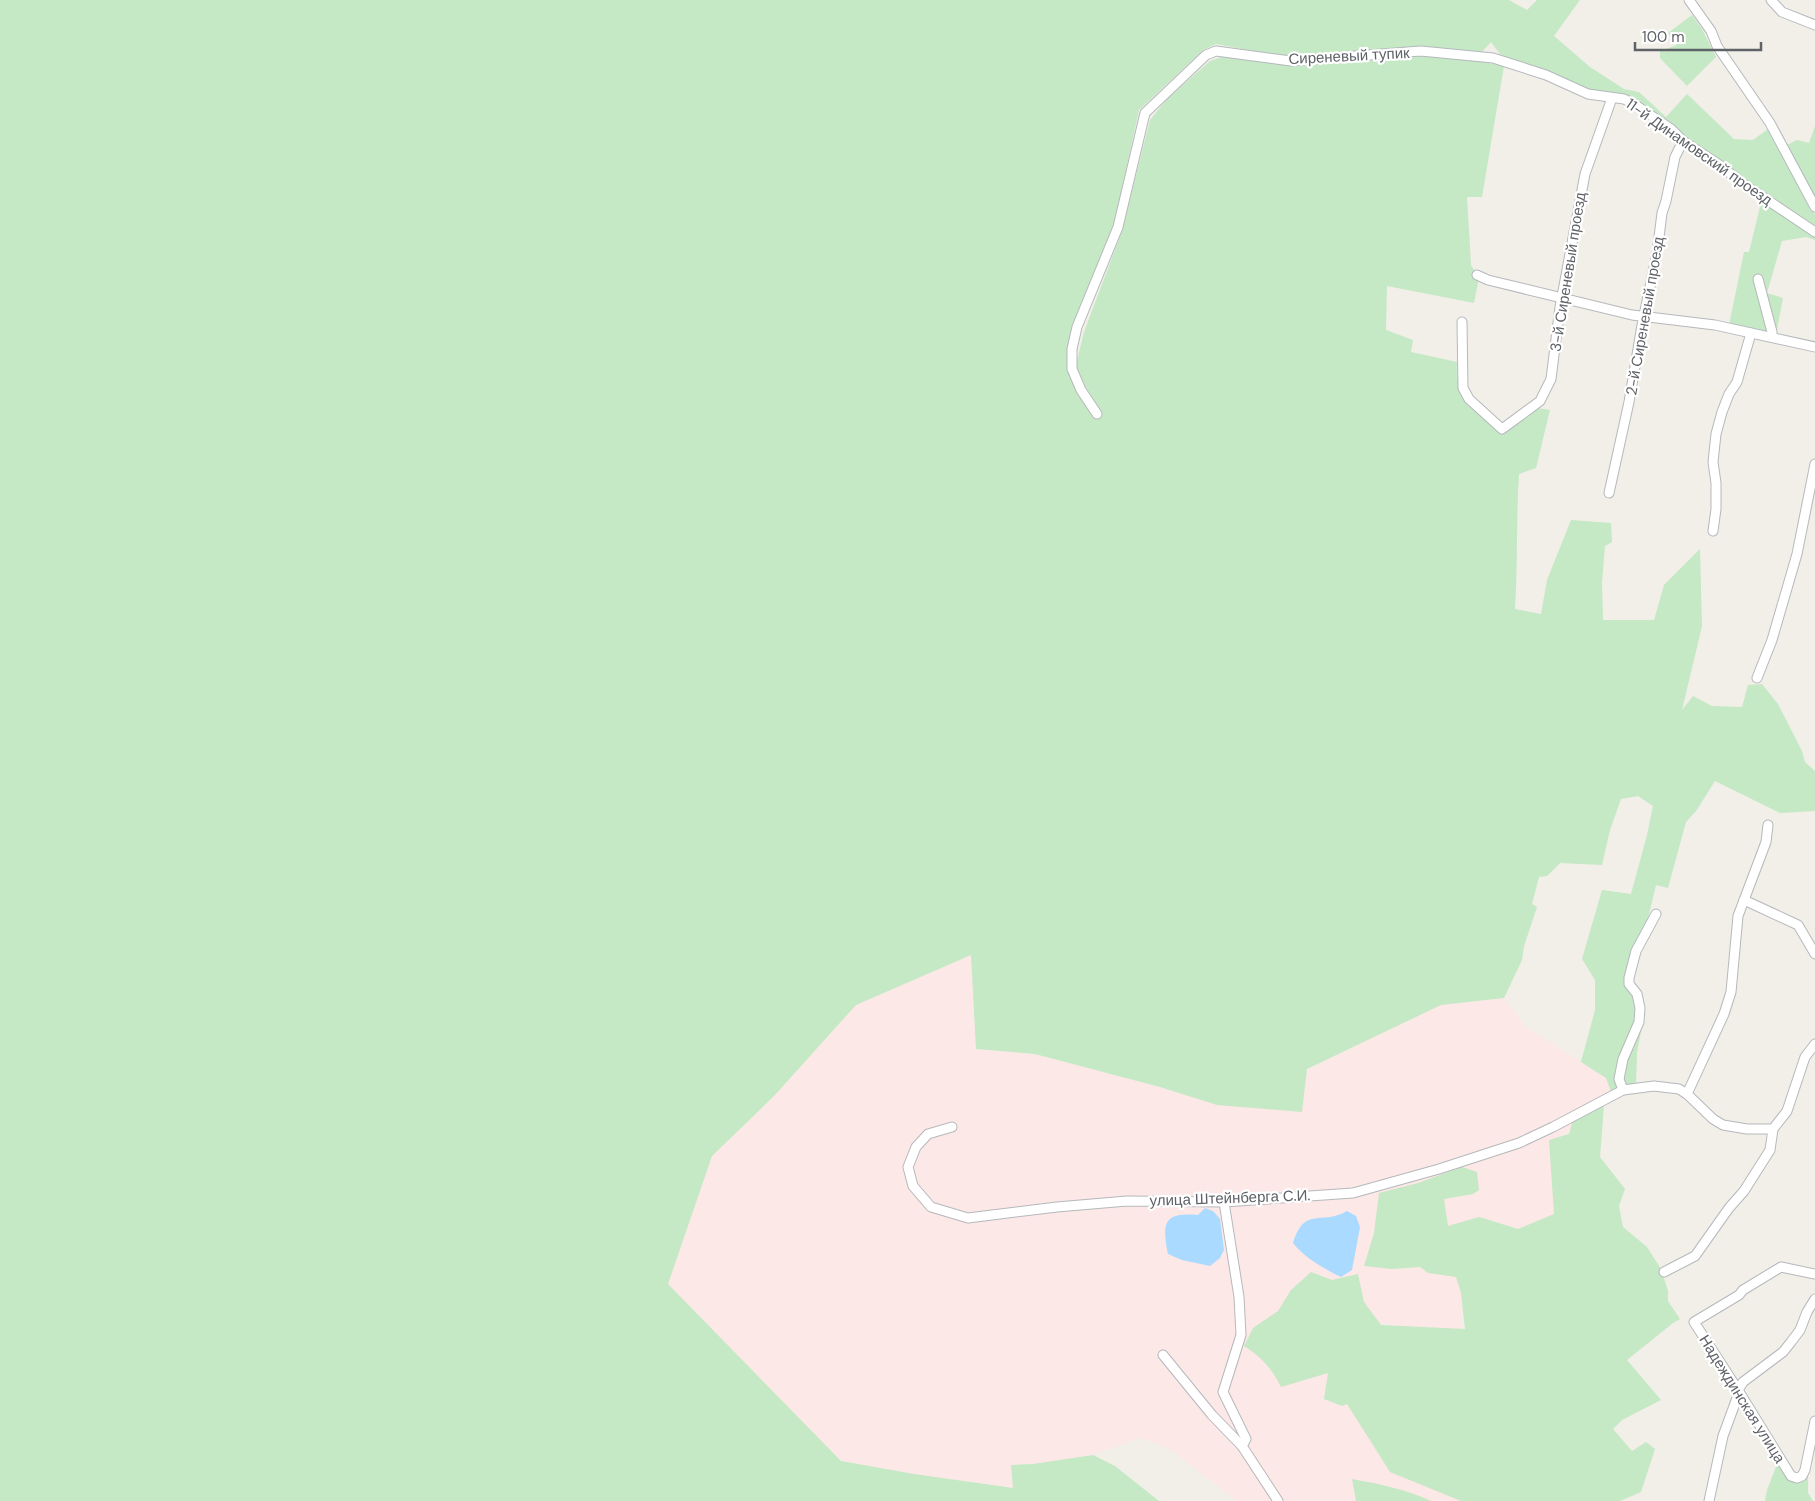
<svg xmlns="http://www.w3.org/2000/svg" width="1815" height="1501" font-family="'DM Sans',sans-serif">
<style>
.medical{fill:#fce8e6}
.green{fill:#c5e8c5}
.water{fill:#aadaff}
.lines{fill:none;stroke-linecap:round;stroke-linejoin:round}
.minor-casing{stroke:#b5b8bc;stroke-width:11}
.minor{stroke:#fff;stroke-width:9}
.labels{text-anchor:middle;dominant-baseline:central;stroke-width:4.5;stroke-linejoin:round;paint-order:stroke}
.street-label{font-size:15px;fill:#5f6368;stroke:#fff}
</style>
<rect width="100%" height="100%" fill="#f1efe8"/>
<polygon class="medical" points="972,955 976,1049 1035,1054 1160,1087 1217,1105 1307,1069 1441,1005 1504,998 1525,1026 1606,1078 1611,1092 1572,1131 1556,1138 1554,1221 1465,1264 1461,1329 1409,1328 1371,1321 1311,1338 1353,1414 1398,1475 1479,1501 1237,1501 1168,1448 1141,1438 1093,1455 1033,1464 1012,1465 1013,1488 914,1474 841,1461 668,1284 712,1156 774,1096 856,1005"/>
<g class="green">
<path d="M0 0H1509L1527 10 1537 0H1580L1554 36 1590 67 1624 89 1639 92 1666 117 1687 94 1734 139 1753 140 1768 129 1815 215V228L1744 180 1637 103 1590 91 1516 62 1500 54 1491 42 1481 53 1290 58 1216 44 1203 50 1139 110 1114 225 1075 325 1069 371 1077 393 1094 416 1100 410 1086 387 1076 365 1084 332 1122 231 1150 120 1168 98 1210 61 1225 56 1291 66 1343 63 1422 56 1467 59 1504 66 1482 197H1467L1471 265 1479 278 1474 303 1387 286 1386 330 1413 340 1411 352 1457 362C1455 398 1470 404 1494 426L1504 424 1530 407 1550 410 1536 468 1519 474C1516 519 1518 564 1515 609L1541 614 1547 580 1571 520 1611 523 1612 542 1605 546 1602 582 1603 620H1654L1664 585 1700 549 1702 626 1682 710 1693 696 1712 706 1742 707 1748 685 1762 684 1778 704 1802 751 1805 762 1815 771V811L1780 813 1715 781 1696 811 1686 822 1668 888 1656 885 1633 981 1645 1010 1637 1053 1636 1085 1611 1092 1606 1078 1581 1062 1595 1010V980L1582 959 1602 890 1631 894 1647 835 1653 806 1638 796 1621 799 1610 830 1602 865 1560 863 1547 876 1539 877 1532 904 1537 907 1524 946 1522 960 1504 998 1441 1005 1307 1069 1302 1112 1217 1105 1160 1087 1035 1054 976 1049 971 955 856 1005 774 1096 712 1156 668 1284 841 1461 914 1474 1013 1488 1011 1465 1033 1464 1093 1455 1115 1466 1159 1501H0Z"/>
<polygon points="1692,15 1702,29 1716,57 1687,86 1660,58 1660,51 1677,45 1668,33"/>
<polygon points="1815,126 1815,197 1787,145 1797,140 1809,143"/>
<polygon points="1763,200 1815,235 1815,240 1806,237 1782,241 1767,293 1783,298 1776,335 1729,325 1744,252 1749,252 1760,207"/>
<path d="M1604 1105 1600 1157 1625 1189 1619 1206 1623 1227 1647 1247 1661 1269 1668 1291V1301L1680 1319 1673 1323 1627 1360 1661 1400 1622 1420 1613 1429 1632 1451 1646 1442 1655 1449 1641 1492 1620 1501H1461L1390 1472 1347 1404 1342 1406 1324 1399 1328 1373 1281 1387C1271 1367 1262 1358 1244 1346L1253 1328 1278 1311 1291 1290 1311 1272 1332 1280 1358 1274 1364 1302 1381 1325 1465 1329 1461 1293 1456 1277 1428 1273 1420 1267 1392 1269 1364 1266 1374 1233 1379 1193 1418 1183 1462 1167 1477 1172 1479 1190 1473 1194 1444 1199 1448 1226 1479 1217 1518 1229 1554 1214 1549 1140 1569 1134 1573 1119Z"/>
<polygon points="1777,1464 1791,1479 1808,1473 1808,1493 1813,1501 1765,1501 1767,1490"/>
<path d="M1352 1479C1379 1484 1405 1489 1431 1501H1356Z"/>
</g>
<g class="water">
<path d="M1205 1208 1213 1211 1220 1219 1224 1250 1220 1258 1210 1266 1182 1260 1168 1254C1162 1223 1163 1212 1198 1215Z"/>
<path d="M1347 1211 1356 1216 1360 1227 1352 1270 1341 1277C1324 1269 1304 1257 1293 1243 1305 1205 1322 1226 1347 1211Z"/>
</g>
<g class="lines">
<g class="minor-casing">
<g id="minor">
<polyline points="1689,0 1711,31 1717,46 1770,123 1815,207"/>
<polyline points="1771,0 1782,12 1815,25"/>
<polyline points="1477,275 1488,280 1632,315 1715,325 1815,347"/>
<polyline points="1758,279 1772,332 1772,337"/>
<polyline points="1462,322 1463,388 1469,399 1502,429 1540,401 1551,379 1560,307 1585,174 1612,98"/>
<polyline points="1097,414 1081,390 1072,369 1072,349 1077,327 1118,227 1145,113 1206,55 1216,51 1291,61 1421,51 1493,58 1546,75 1588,94 1624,99 1634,104 1671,129 1683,141 1721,166 1742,183 1815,232"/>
<polyline points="1609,493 1629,402 1642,325 1657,253 1662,213 1666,201 1675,157 1683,141"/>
<polyline points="1713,531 1716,509 1716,483 1713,462 1716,434 1722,412 1729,394 1737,382 1751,333"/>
<polyline points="1757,678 1772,640 1797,554 1815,464"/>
<polyline points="1744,900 1798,925 1815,954"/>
<polyline points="1623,1090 1619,1079 1623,1059 1639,1022 1640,1008 1637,994 1629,984 1629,978 1636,951 1656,914"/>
<polyline points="1687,1094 1724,1014 1731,992 1738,916 1766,842 1768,825"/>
<polyline points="952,1127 928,1134 916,1147 908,1167 913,1186 931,1207 968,1218 1057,1207 1127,1201 1224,1202 1353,1193 1439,1169 1519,1143 1553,1127 1623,1090 1654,1086 1679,1089 1687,1094 1713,1119 1723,1125 1747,1129 1773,1129"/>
<polyline points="1224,1202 1239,1297 1241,1335 1223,1392 1246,1439 1242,1446"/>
<polyline points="1664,1272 1695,1256 1729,1208 1744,1191 1770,1150 1773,1129 1787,1111 1805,1057 1815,1044"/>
<polyline points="1815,1274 1781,1267 1743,1290 1739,1295 1694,1322 1738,1390 1791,1476 1797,1478 1802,1476 1805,1470 1815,1421"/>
<polyline points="1163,1355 1212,1415 1242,1446 1278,1501"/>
<polyline points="1709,1501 1723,1436 1737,1398 1738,1390 1743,1382 1783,1352 1791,1342 1800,1330 1807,1312 1815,1299"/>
</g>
</g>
<use href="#minor" class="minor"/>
</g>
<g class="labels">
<g class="street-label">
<text transform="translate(1349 56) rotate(-3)">Сиреневый тупик</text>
<text transform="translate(1699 152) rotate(35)">11-й Динамовский проезд</text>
<text transform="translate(1568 272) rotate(-81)">3-й Сиреневый проезд</text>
<text transform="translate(1645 316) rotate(-80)">2-й Сиреневый проезд</text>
<text transform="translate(1230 1198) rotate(-2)">улица Штейнберга С.И.</text>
<text transform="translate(1742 1399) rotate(58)">Надеждинская улица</text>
</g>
</g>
<path d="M1635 42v8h126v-8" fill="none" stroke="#5f6368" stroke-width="2.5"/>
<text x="1642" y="42" font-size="15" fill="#5f6368" stroke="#ffffff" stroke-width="4" paint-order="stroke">100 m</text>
</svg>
